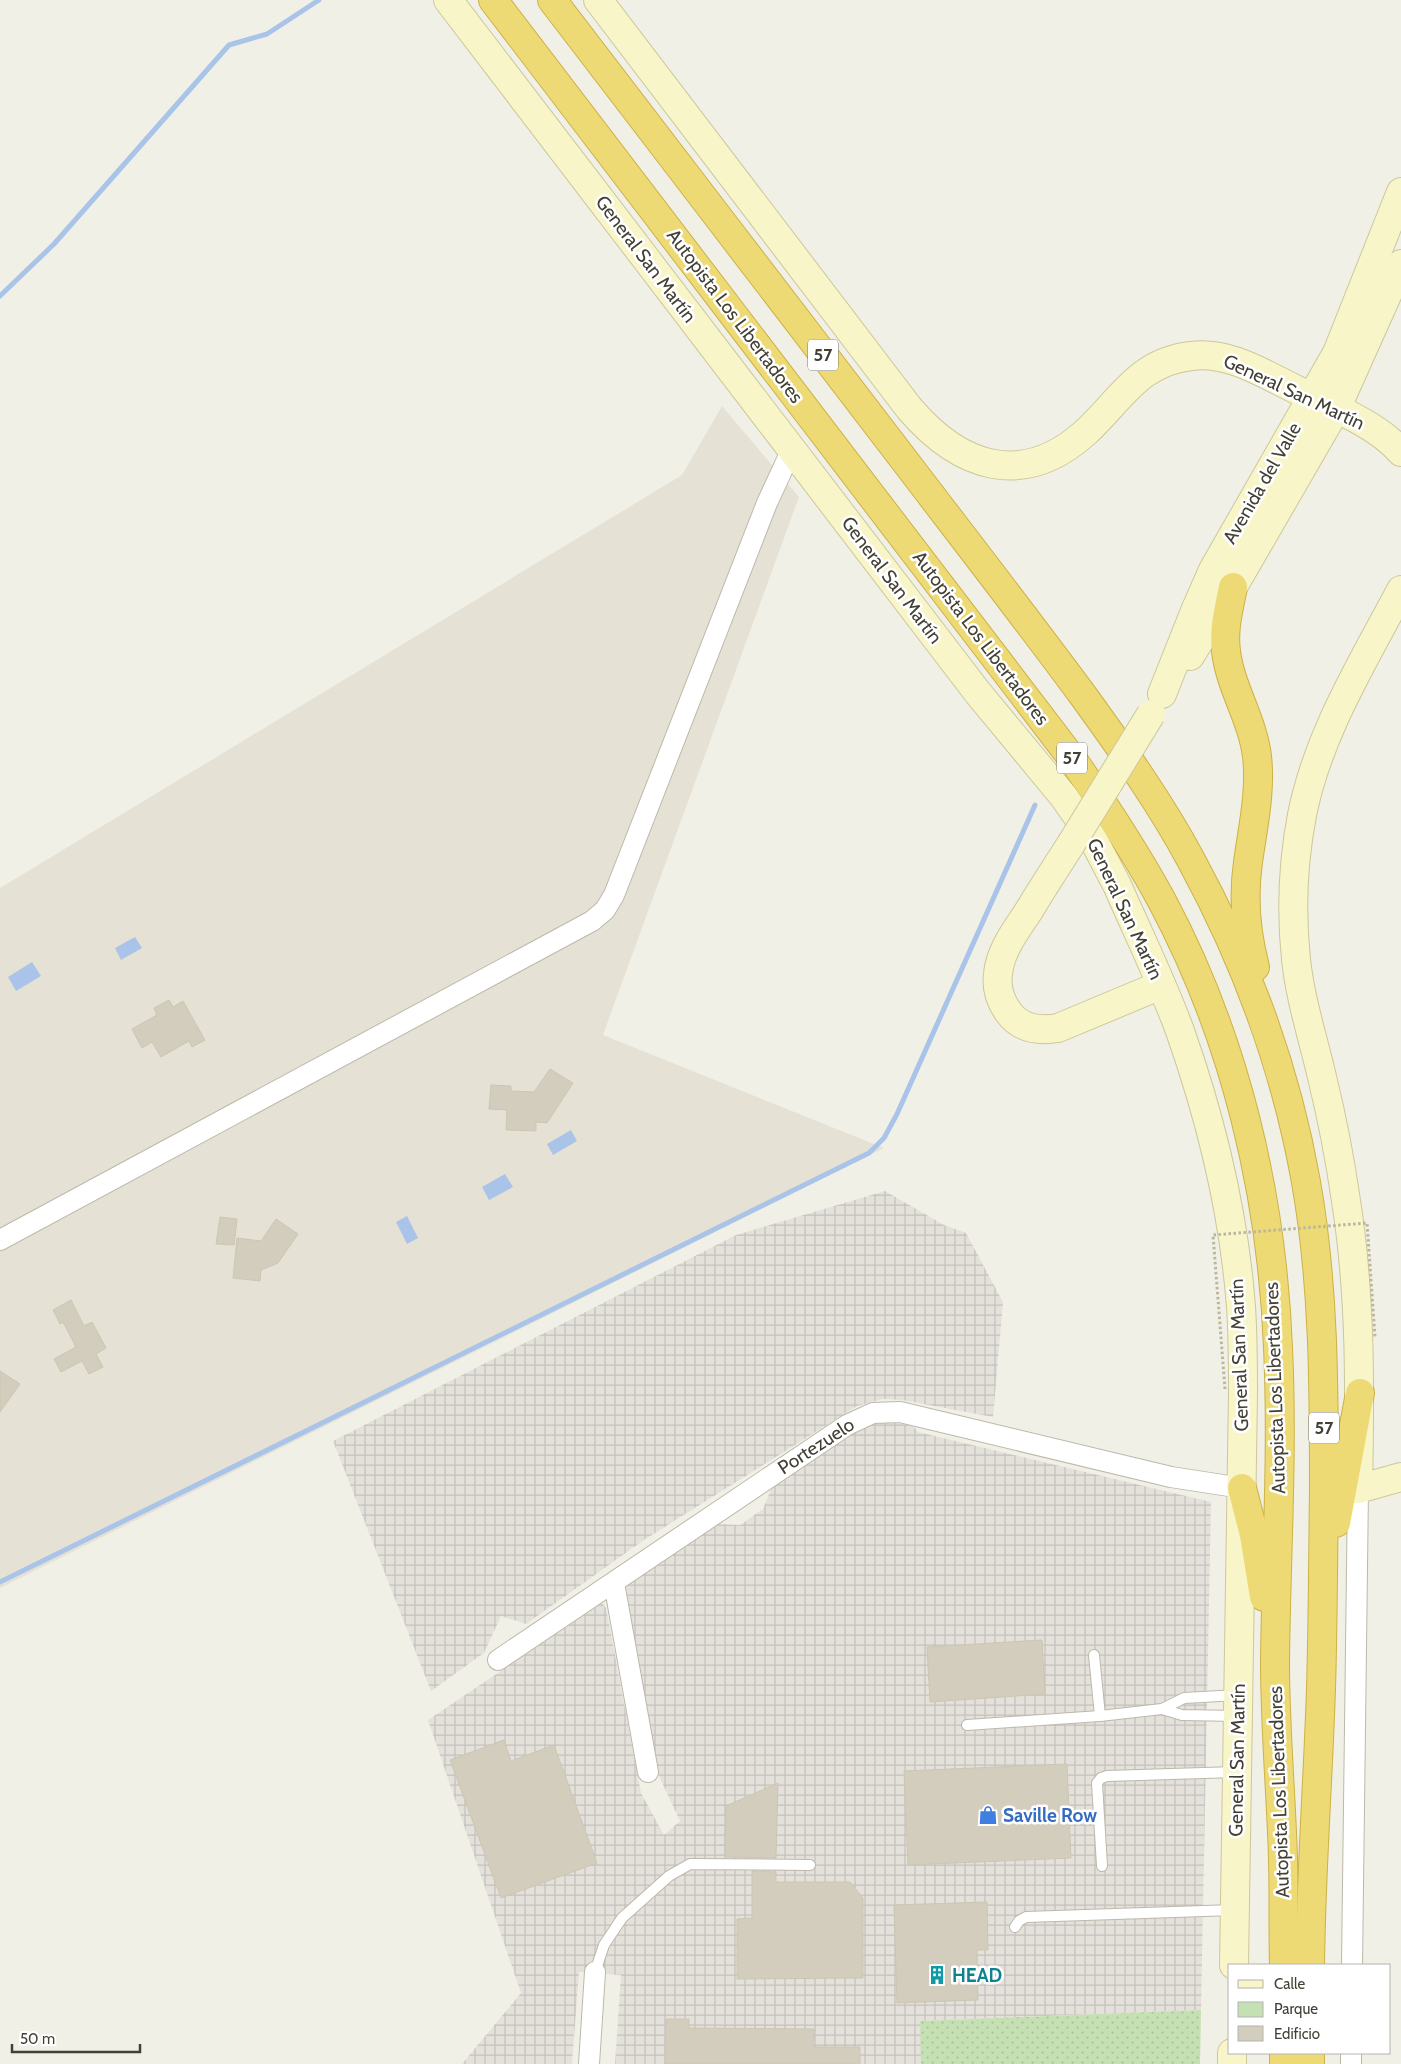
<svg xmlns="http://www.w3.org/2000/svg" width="1401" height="2064" font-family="Cabin,sans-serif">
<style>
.residential{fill:#e5e2d5}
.industrial{fill:url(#industrial-grid)}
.green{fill:url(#green-dots)}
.water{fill:#a9c4e8}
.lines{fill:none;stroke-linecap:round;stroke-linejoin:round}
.stream{stroke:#a9c4e8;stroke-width:5}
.building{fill:#d2cdbd;stroke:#ccc6b1}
.lane-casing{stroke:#bcb9aa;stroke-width:12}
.street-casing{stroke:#bcb9aa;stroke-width:22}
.secondary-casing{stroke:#ccc79b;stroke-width:30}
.highway-casing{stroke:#ccb146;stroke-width:30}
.lane{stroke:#fff;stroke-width:10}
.street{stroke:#fff;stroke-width:20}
.secondary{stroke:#f8f5c9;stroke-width:28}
.highway{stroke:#eeda75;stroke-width:28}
.secondary-bridge-casing{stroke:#ccc79b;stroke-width:30;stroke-linecap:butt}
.path-bridge{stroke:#bcb69d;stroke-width:3;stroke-dasharray:2.5 2.5;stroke-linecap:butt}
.secondary-bridge{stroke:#f8f5c9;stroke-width:28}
.labels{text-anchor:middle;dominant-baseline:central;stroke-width:5;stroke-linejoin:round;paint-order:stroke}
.shield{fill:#fff;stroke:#7b7a72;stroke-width:1}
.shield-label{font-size:18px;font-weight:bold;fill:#434136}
.street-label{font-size:19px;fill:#434136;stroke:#fff}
.shop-label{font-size:19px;font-weight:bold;fill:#366cbe;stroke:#fff;text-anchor:start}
.culture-label{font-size:19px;font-weight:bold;fill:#0d838f;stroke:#fff;text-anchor:start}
</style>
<defs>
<pattern id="industrial-grid" width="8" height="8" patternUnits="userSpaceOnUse" patternTransform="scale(1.25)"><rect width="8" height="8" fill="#e4e1db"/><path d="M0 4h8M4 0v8" fill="none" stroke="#c5c2bd"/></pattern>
<pattern id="green-dots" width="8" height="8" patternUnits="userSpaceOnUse" patternTransform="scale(1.25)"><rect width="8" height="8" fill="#c5e1b3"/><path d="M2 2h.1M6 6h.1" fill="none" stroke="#aac29b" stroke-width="1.8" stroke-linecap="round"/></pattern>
</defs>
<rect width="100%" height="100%" fill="#f1f0e7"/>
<polygon class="residential" points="722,406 799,497 603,1035 884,1148 0,1588 0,888 682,475"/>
<g class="industrial">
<polygon points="885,1191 944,1225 966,1233 1003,1302 993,1417 902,1400 883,1399 857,1406 644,1540 526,1624 501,1616 484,1653 431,1691 333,1441 736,1235"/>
<polygon points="884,1421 913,1426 918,1432 1211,1502 1201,2010 921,2021 921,2064 615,2064 621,1975 579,1972 572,2064 462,2064 521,1993 428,1720 602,1603 606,1608 641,1793 664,1835 680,1821 659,1776 623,1588 718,1524 740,1525 763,1509 772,1487 856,1430"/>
</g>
<polygon class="green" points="1201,2010 1200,2064 921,2064 920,2021"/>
<g class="water">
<polygon points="135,937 142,948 121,960 115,948"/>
<polygon points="32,962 41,976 16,991 8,977"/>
<polygon points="571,1130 577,1141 553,1155 547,1144"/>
<polygon points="505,1174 513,1187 489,1200 482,1187"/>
<polygon points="407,1216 418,1238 407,1244 396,1222"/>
</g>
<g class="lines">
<g class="stream">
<polyline points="0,296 54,244 229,45 267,34 319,0"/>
<polyline points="0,1582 869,1153 884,1138 897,1114 1035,805"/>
</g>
</g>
<g class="building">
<polygon points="169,1000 173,1007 183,1001 205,1040 192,1047 189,1041 161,1057 152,1042 142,1048 132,1029 157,1015 154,1008"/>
<polygon points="550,1069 573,1083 547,1123 536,1122 536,1131 506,1130 507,1110 489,1109 491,1085 511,1086 511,1091 534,1092"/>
<polygon points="220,1217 237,1219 234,1245 216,1244"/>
<polygon points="276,1219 298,1234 278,1263 261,1270 260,1281 233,1278 237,1238 261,1241"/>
<polygon points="71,1300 84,1326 92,1322 106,1348 96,1354 103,1367 89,1374 82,1361 61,1372 54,1359 76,1347 63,1322 60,1324 53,1310"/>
<polygon points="0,1371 20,1384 0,1412"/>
<polygon points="1042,1640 1045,1694 930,1702 927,1647"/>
<polygon points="504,1740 511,1761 554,1745 597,1863 501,1898 450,1760"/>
<polygon points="1067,1764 1071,1858 908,1865 904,1771"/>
<polygon points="778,1783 776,1858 725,1857 726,1806"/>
<polygon points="752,1871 776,1872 776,1882 850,1882 863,1898 863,1978 737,1979 737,1919 752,1918"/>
<polygon points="987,1902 988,1950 977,1950 978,2000 897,2003 894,1905"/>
<polygon points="666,2019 689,2019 689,2028 814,2029 813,2047 860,2047 860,2064 665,2064"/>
</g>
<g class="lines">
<g class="lane-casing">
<g id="lane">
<polyline points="1094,1655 1100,1716"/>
<polyline points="1162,1709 1182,1715 1238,1716"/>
<polyline points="967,1725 1100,1716 1162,1709 1184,1698 1238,1695"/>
<polyline points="1102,1866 1097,1783 1101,1778 1107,1776 1236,1772"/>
<polyline points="1015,1927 1019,1921 1026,1917 1234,1910"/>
<polyline points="595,1972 604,1945 622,1918 669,1876 690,1864 810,1865"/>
</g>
</g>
<g class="street-casing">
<g id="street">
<polyline points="0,1240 592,921 605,910 614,895 767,503 792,449"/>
<polyline points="614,1583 648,1772"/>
<polyline points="498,1660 847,1425 873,1413 900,1412 1171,1477 1242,1488"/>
<polyline points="1352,1965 1358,1489"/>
<polyline points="589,2064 595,1972"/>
<polyline points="1351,2064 1351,2053"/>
</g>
</g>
<g class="secondary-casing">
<g id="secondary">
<path d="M448 0 978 693 1064 797 1093 839 1117 885C1138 933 1162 982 1180 1031 1211 1119 1234 1214 1241 1307 1243 1336 1243 1365 1243 1394L1234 1965"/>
<path d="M598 0 909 408C960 468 1023 489 1086 432 1121 400 1138 362 1191 356 1229 351 1264 374 1297 390 1330 406 1377 424 1401 452"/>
<path d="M1401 590C1363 662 1318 734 1302 815 1293 862 1291 912 1296 959 1300 999 1313 1038 1322 1077 1332 1118 1340 1159 1346 1201 1361 1296 1360 1392 1358 1489L1401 1477"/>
<polyline points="1190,656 1233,587 1336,409 1401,264"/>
<polyline points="1162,694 1195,611 1213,570 1337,353 1401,192"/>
<path d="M1071 844C1057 866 1043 887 1030 909 1017 929 1000 950 998 974 996 988 1001 1002 1009 1013 1021 1029 1040 1031 1058 1028L1161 985"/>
<polyline points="1232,2064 1232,2053"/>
</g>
</g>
<g class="highway-casing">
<g id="highway">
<path d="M493 0 1071 757C1103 803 1135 851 1162 901 1235 1038 1272 1193 1278 1348 1283 1453 1276 1558 1275 1663 1275 1728 1281 1793 1283 1858 1284 1894 1283 1930 1284 1965"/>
<path d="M552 0C671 155 789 310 908 465 966 541 1025 617 1082 694 1121 748 1160 802 1191 860 1246 961 1286 1069 1306 1182 1324 1284 1324 1387 1324 1490 1323 1556 1323 1623 1321 1689 1318 1781 1311 1873 1310 1965"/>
<path d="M1233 587C1229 608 1223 629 1226 651 1230 687 1252 718 1257 756 1261 792 1253 826 1248 862 1243 897 1246 933 1255 967"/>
<polyline points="1242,1488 1254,1535 1264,1597"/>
<polyline points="1336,1523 1360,1393"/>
<polyline points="1284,2053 1284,2064"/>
<polyline points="1310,2064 1310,2053"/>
</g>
</g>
<use href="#lane" class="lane"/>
<use href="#street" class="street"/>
<use href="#secondary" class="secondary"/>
<use href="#highway" class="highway"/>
<g class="secondary-bridge-casing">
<polyline id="secondary-bridge" points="1071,844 1151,714"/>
</g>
<polyline class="path-bridge" points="1225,1389 1213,1235 1367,1223 1375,1337"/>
<use href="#secondary-bridge" class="secondary-bridge"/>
</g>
<defs>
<g id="shop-bare" transform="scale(1.5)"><path d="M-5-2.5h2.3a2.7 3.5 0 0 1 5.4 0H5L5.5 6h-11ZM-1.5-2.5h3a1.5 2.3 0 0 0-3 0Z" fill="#3f7fe0" stroke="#fff" stroke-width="2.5" paint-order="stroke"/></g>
<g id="building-bare" transform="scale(1.5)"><path d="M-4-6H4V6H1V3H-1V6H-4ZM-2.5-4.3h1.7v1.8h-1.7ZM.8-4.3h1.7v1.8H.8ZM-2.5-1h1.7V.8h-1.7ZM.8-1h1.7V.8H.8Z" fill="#0f9aa8" stroke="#fff" stroke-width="2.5" paint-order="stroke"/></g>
</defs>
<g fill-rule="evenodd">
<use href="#shop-bare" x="988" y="1815"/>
<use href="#building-bare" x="937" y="1975"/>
</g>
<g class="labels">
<g class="shield">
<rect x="808" y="339.5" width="30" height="31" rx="4"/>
<rect x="1057" y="742.5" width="30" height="31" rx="4"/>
<rect x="1309" y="1412.5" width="30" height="31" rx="4"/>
</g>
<g class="shield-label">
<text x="823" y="355">57</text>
<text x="1072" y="758">57</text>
<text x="1324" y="1428">57</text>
</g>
<g class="street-label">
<text transform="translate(646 259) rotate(53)">General San Martín</text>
<text transform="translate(735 316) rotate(53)">Autopista Los Libertadores</text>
<text transform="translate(1294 392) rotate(25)">General San Martín</text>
<text transform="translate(1262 483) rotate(-60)">Avenida del Valle</text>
<text transform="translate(892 580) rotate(53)">General San Martín</text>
<text transform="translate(981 638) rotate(53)">Autopista Los Libertadores</text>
<text transform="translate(1125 909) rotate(65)">General San Martín</text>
<text transform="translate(1239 1355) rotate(-92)">General San Martín</text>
<text transform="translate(1275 1388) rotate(-92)">Autopista Los Libertadores</text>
<text transform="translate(816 1446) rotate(-33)">Portezuelo</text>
<text transform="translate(1237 1760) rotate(-89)">General San Martín</text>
<text transform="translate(1279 1792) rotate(-92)">Autopista Los Libertadores</text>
</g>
<g class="shop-label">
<text x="1003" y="1815">Saville Row</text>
</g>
<g class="culture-label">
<text x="952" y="1975">HEAD</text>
</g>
</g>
<rect x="1228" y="1964" width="162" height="90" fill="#ffffff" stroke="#b4b3af"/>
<rect x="1238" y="1980" width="25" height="8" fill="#f8f5c9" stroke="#b4b3af"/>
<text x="1274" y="1989" font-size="15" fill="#434136">Calle</text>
<rect x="1238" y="2002" width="25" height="15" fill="#c5e1b3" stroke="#b4b3af"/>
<text x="1274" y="2014" font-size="15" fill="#434136">Parque</text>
<rect x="1238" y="2026" width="25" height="15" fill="#d2cdbd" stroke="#b4b3af"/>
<text x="1274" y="2039" font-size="15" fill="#434136">Edificio</text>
<path d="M12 2044v8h128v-8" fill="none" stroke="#434136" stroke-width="2.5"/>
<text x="20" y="2044" font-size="15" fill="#434136" stroke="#ffffff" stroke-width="4" paint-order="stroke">50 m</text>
</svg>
